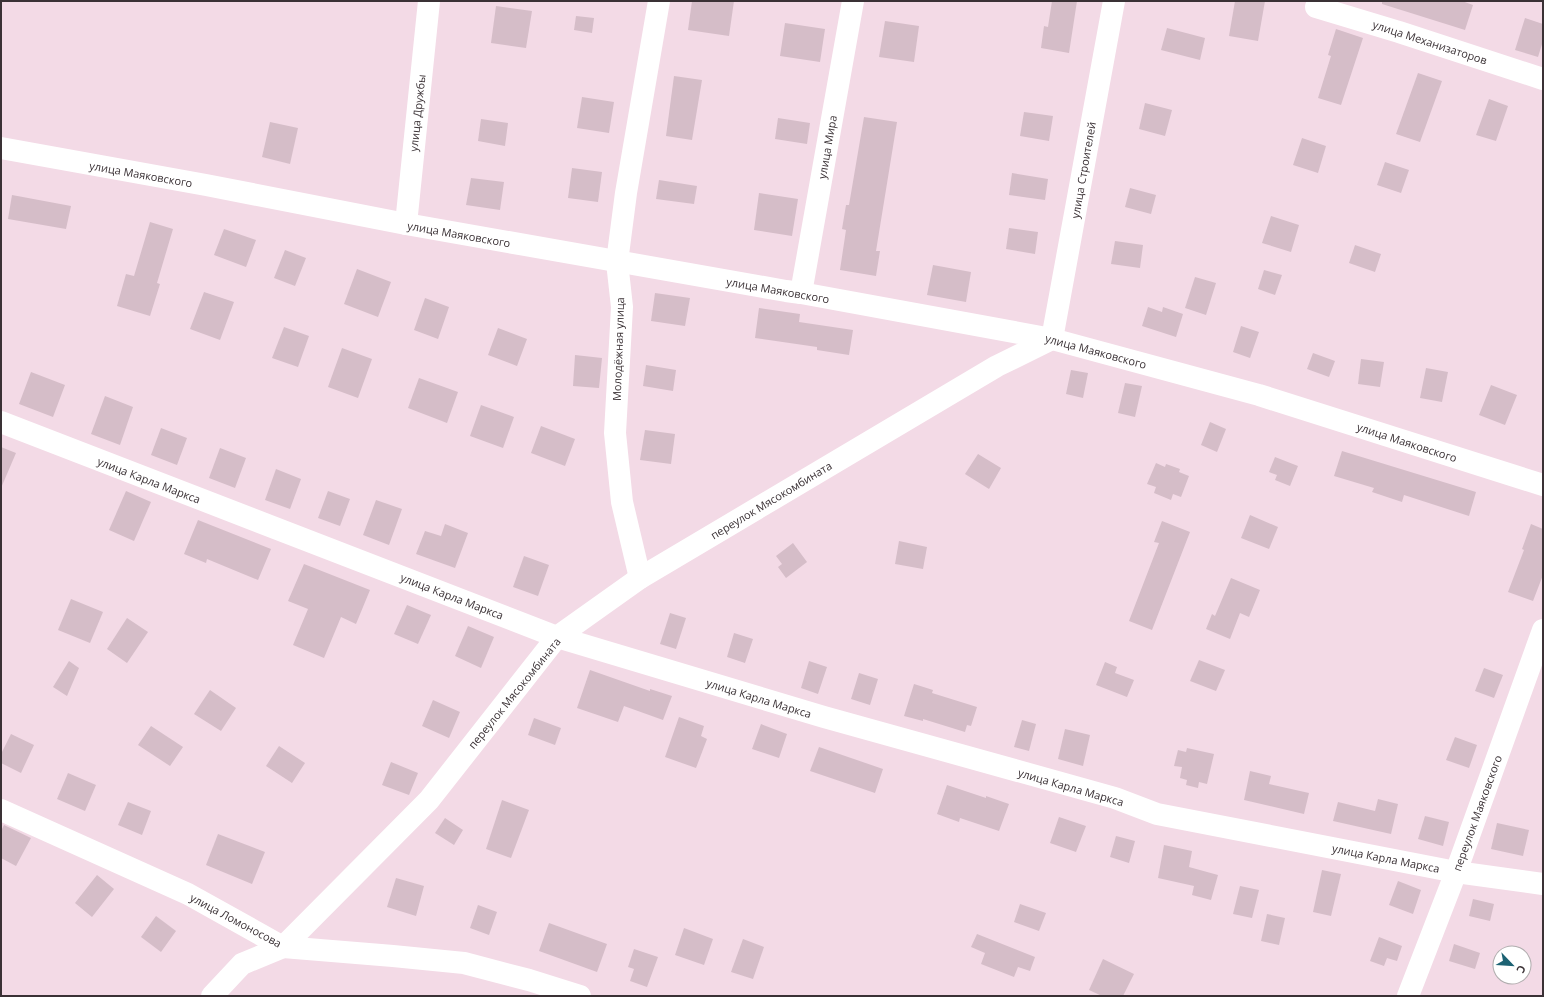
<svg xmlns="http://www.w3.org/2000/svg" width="1544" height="997" font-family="'Open Sans',sans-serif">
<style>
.building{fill:#d5bdc8}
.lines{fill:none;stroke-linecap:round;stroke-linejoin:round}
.minor{stroke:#fff;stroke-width:22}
.labels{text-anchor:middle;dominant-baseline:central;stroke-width:3;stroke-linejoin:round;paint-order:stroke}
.street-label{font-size:11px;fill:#3a3135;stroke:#fff}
</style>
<rect width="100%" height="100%" fill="#f3dae6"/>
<g class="building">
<polygon points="692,1 734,1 729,36 688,30"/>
<polygon points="1052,1 1077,1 1069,53 1041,48 1044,26 1048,27"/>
<polygon points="1235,1 1265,1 1258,41 1229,36"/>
<polygon points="1382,1 1462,1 1473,5 1465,30 1382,4"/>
<polygon points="496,6 532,11 526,48 491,43"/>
<polygon points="576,16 594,18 592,33 574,30"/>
<polygon points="1525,18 1543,24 1543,41 1538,57 1515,50"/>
<polygon points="885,21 919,26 914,62 879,57"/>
<polygon points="785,23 825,29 820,62 780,56"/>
<polygon points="1167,28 1205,38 1200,60 1161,50"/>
<polygon points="1336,29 1363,38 1341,105 1318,98 1331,56 1328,55"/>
<polygon points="1418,73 1442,81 1420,142 1396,134"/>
<polygon points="674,76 702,80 692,140 666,136"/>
<polygon points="582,97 614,102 609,133 577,128"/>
<polygon points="1489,99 1508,106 1496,141 1476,135"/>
<polygon points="1145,103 1172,110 1165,136 1139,129"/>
<polygon points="1024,112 1053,116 1049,141 1020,136"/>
<polygon points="864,117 897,122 876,251 880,251 876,276 840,270 846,230 842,229 846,205 849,205"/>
<polygon points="778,118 810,123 807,144 775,139"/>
<polygon points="481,119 508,123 505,146 478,141"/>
<polygon points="270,122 298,128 290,164 262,157"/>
<polygon points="1302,138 1326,146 1318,173 1293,165"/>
<polygon points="1385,162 1409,170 1401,193 1377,185"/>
<polygon points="572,168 602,172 598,202 568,198"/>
<polygon points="1012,173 1048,179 1045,200 1009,195"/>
<polygon points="471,178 504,182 500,210 466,205"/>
<polygon points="659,180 697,186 694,204 656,199"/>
<polygon points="1130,188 1156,195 1151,214 1125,207"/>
<polygon points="759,193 798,199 792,236 754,230"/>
<polygon points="12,195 71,206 66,229 8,219"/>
<polygon points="1271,216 1299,225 1291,252 1262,243"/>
<polygon points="150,222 173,229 157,283 160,284 150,316 117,306 126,274 134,276"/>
<polygon points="1009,228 1038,232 1035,254 1006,249"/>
<polygon points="224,229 256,240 246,267 214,255"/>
<polygon points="1115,241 1143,245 1140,268 1111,264"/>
<polygon points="1355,245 1381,254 1375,272 1349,263"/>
<polygon points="285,250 306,258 295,286 274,278"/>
<polygon points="933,265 971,272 966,302 927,295"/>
<polygon points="357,269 391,282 378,317 344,304"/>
<polygon points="1264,270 1282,275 1275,295 1258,289"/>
<polygon points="1195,277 1216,283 1206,315 1185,308"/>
<polygon points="204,292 234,302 220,340 190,329"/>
<polygon points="655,293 690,298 685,326 651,321"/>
<polygon points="425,298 449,307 438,339 414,330"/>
<polygon points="1148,307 1162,312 1163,307 1183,314 1176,337 1142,326"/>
<polygon points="759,308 800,314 799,322 853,330 849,355 817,350 817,347 755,338"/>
<polygon points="1241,326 1259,332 1250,358 1233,352"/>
<polygon points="284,327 309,336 298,367 272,358"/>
<polygon points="498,328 527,339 517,366 488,355"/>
<polygon points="342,348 372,359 358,398 328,387"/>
<polygon points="1313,353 1335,361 1329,377 1307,369"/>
<polygon points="575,355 602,358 599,388 573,386"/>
<polygon points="1361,359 1384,362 1380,387 1358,384"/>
<polygon points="646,365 676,370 673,391 643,386"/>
<polygon points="1426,368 1448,372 1442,402 1420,398"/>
<polygon points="1071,370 1088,373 1083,398 1066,394"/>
<polygon points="31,372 65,385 53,417 19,404"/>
<polygon points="419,378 458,392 447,423 408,408"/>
<polygon points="1125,383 1142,386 1135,417 1118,413"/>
<polygon points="1491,385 1517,395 1505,425 1479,415"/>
<polygon points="105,396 133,407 120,445 91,434"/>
<polygon points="481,405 514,417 503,448 470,436"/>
<polygon points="1210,422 1226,429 1217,452 1201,445"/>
<polygon points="541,426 575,439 565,466 531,453"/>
<polygon points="161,428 187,438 177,465 151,455"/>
<polygon points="645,430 675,434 671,464 640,460"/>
<polygon points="1,447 16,453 1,488"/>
<polygon points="220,448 246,458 235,488 209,478"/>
<polygon points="1342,451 1476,492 1469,516 1404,495 1402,502 1372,492 1374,488 1334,476"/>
<polygon points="978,454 1001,468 989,489 965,474"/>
<polygon points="1275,457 1298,466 1290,486 1275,480 1277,475 1269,472"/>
<polygon points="1156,463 1165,467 1166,464 1180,469 1179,472 1189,476 1181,497 1173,494 1171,500 1154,493 1156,487 1147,484"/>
<polygon points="276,469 301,479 290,509 265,500"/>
<polygon points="126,491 151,502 134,541 109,530"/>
<polygon points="328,491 350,499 340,526 318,518"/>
<polygon points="376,500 402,509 389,545 363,535"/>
<polygon points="1250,515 1278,527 1269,549 1241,538"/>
<polygon points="198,520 271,549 258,580 207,559 206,563 184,554"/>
<polygon points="1162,521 1190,532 1152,630 1129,621 1159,543 1154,542"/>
<polygon points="445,524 468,533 455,568 416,554 425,531 441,536"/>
<polygon points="1531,524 1543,529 1543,575 1533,601 1508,592 1524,550 1522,549"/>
<polygon points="899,541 927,547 923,569 895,564"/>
<polygon points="793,543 807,562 786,578 778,567 782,564 776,556"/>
<polygon points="524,556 549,565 538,596 513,587"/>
<polygon points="304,564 370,590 356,624 341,617 324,658 293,645 308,609 288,601"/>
<polygon points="1231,578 1260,590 1249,617 1240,613 1230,639 1206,629 1212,614 1215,616"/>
<polygon points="71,599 103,612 90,643 58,630"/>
<polygon points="407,605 431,615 418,644 394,634"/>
<polygon points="670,613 686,618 676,649 660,644"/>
<polygon points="127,618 148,632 127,663 107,649"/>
<polygon points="468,626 494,637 481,668 455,656"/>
<polygon points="734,633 753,639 745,663 727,657"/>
<polygon points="1199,660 1225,670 1216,691 1190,681"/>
<polygon points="69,661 79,668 67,696 53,687"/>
<polygon points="809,661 827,667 818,694 801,688"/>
<polygon points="1105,662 1117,667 1115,673 1134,680 1127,697 1096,685"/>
<polygon points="1484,668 1503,675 1494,698 1475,691"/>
<polygon points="590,670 650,691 650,689 672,696 663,720 624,706 618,722 577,708"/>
<polygon points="859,673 878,679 870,705 851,699"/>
<polygon points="914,684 933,690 932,693 977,707 971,726 967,725 965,732 923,719 923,721 904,716"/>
<polygon points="210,690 236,708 221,731 194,714"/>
<polygon points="433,700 460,712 449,738 422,726"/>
<polygon points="679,717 704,726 701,736 707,739 696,768 665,757"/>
<polygon points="534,718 561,728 555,745 528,735"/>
<polygon points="1022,720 1036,724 1029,751 1014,747"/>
<polygon points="761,724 787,734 779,758 752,749"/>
<polygon points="151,726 183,747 170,766 138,745"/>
<polygon points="1065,729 1090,735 1083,766 1058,759"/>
<polygon points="11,734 34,745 21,773 1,763 1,754"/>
<polygon points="1455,737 1477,745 1469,768 1446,760"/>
<polygon points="279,746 305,763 292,783 266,766"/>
<polygon points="819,747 883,769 875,793 810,771"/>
<polygon points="1187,748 1214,754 1207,784 1199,782 1198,788 1186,785 1187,780 1180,778 1182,767 1174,766 1178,750 1186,752"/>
<polygon points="391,762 418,773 409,795 382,785"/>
<polygon points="1250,771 1271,776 1269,784 1309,793 1304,814 1244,800"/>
<polygon points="68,773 96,785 85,811 57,799"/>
<polygon points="947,785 986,798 986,796 1009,804 999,831 960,818 959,822 937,814"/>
<polygon points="1378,799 1398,804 1391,834 1333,821 1338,802 1375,811"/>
<polygon points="502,800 529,810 511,858 486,849"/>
<polygon points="128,802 151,811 142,835 118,825"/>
<polygon points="1425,816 1449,822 1443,846 1418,839"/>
<polygon points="1059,817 1086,826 1076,852 1050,843"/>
<polygon points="445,818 463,830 454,845 435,833"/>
<polygon points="1497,823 1529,830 1523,856 1491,849"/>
<polygon points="4,825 31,838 16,866 1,858 1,831"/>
<polygon points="218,834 265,852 252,884 206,865"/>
<polygon points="1116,836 1135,841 1129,863 1110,857"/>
<polygon points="1164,845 1192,851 1189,867 1218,875 1211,900 1192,895 1194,886 1158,878"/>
<polygon points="1322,870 1341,874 1331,916 1313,912"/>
<polygon points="97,875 114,889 92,917 75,903"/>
<polygon points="396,878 424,886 416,916 387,907"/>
<polygon points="1398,881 1421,890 1413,914 1389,905"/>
<polygon points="1240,886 1259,890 1252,918 1233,914"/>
<polygon points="1473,899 1494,904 1490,921 1469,916"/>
<polygon points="1020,904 1046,913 1039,931 1014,922"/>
<polygon points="478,905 497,912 489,935 470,928"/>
<polygon points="1267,914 1285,918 1279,945 1261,941"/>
<polygon points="156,916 176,931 161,952 141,937"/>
<polygon points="549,923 607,944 597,972 539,951"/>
<polygon points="684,928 713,939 704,965 675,955"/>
<polygon points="977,934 1035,957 1030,971 1018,967 1014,977 981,964 985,953 971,947"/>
<polygon points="1379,937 1402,946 1397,961 1387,958 1384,966 1370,961"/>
<polygon points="743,939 764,947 753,979 731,972"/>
<polygon points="1454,944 1480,953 1475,969 1449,961"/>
<polygon points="634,949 658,957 647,987 630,981 634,969 628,967"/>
<polygon points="1103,959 1134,974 1123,996 1102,996 1089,990"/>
</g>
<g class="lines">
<g class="minor">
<polyline points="1316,7 1399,32 1543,79"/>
<polyline points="1,148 206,185 406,224 786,291 801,293 1052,339 1259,395 1543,485"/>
<polyline points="406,224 429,1"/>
<polyline points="801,293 853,1"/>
<polyline points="1,422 557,637 824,717 1115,798 1157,814 1456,872 1543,884"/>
<polyline points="640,578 622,502 615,433 622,307 617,262 626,193 659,1"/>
<polyline points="1,810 188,894 283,947 393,956 464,963 529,980 580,996"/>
<polyline points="212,996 242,964 283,947 429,800 557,637 640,578 997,366 1052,339 1114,1"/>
<polyline points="1408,996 1456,872 1543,630"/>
</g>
</g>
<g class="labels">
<g class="street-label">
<text transform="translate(1430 42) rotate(18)">улица Механизаторов</text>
<text transform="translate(417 113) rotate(-84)">улица Дружбы</text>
<text transform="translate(827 147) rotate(-80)">улица Мира</text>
<text transform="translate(1083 170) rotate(-80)">улица Строителей</text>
<text transform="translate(141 174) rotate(10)">улица Маяковского</text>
<text transform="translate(459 234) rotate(10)">улица Маяковского</text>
<text transform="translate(778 290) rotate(10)">улица Маяковского</text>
<text transform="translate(618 349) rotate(-88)">Молодёжная улица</text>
<text transform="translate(1096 351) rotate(15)">улица Маяковского</text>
<text transform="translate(1407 442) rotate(18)">улица Маяковского</text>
<text transform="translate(149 480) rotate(21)">улица Карла Маркса</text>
<text transform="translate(771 500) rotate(-31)">переулок Мясокомбината</text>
<text transform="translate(452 596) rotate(21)">улица Карла Маркса</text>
<text transform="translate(514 693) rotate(-51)">переулок Мясокомбината</text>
<text transform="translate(759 698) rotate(17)">улица Карла Маркса</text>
<text transform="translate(1071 787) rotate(16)">улица Карла Маркса</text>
<text transform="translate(1477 813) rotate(-70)">переулок Маяковского</text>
<text transform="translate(1386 858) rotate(11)">улица Карла Маркса</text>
<text transform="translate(236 920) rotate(28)">улица Ломоносова</text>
</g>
</g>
<rect width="1544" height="997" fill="none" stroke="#3a3135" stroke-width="4"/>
<g transform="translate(1512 965) rotate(115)"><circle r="19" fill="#ffffff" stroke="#b0adae"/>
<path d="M0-3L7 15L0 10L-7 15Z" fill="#1c6273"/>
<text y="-6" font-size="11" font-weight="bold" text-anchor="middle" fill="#3a3135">С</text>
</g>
</svg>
